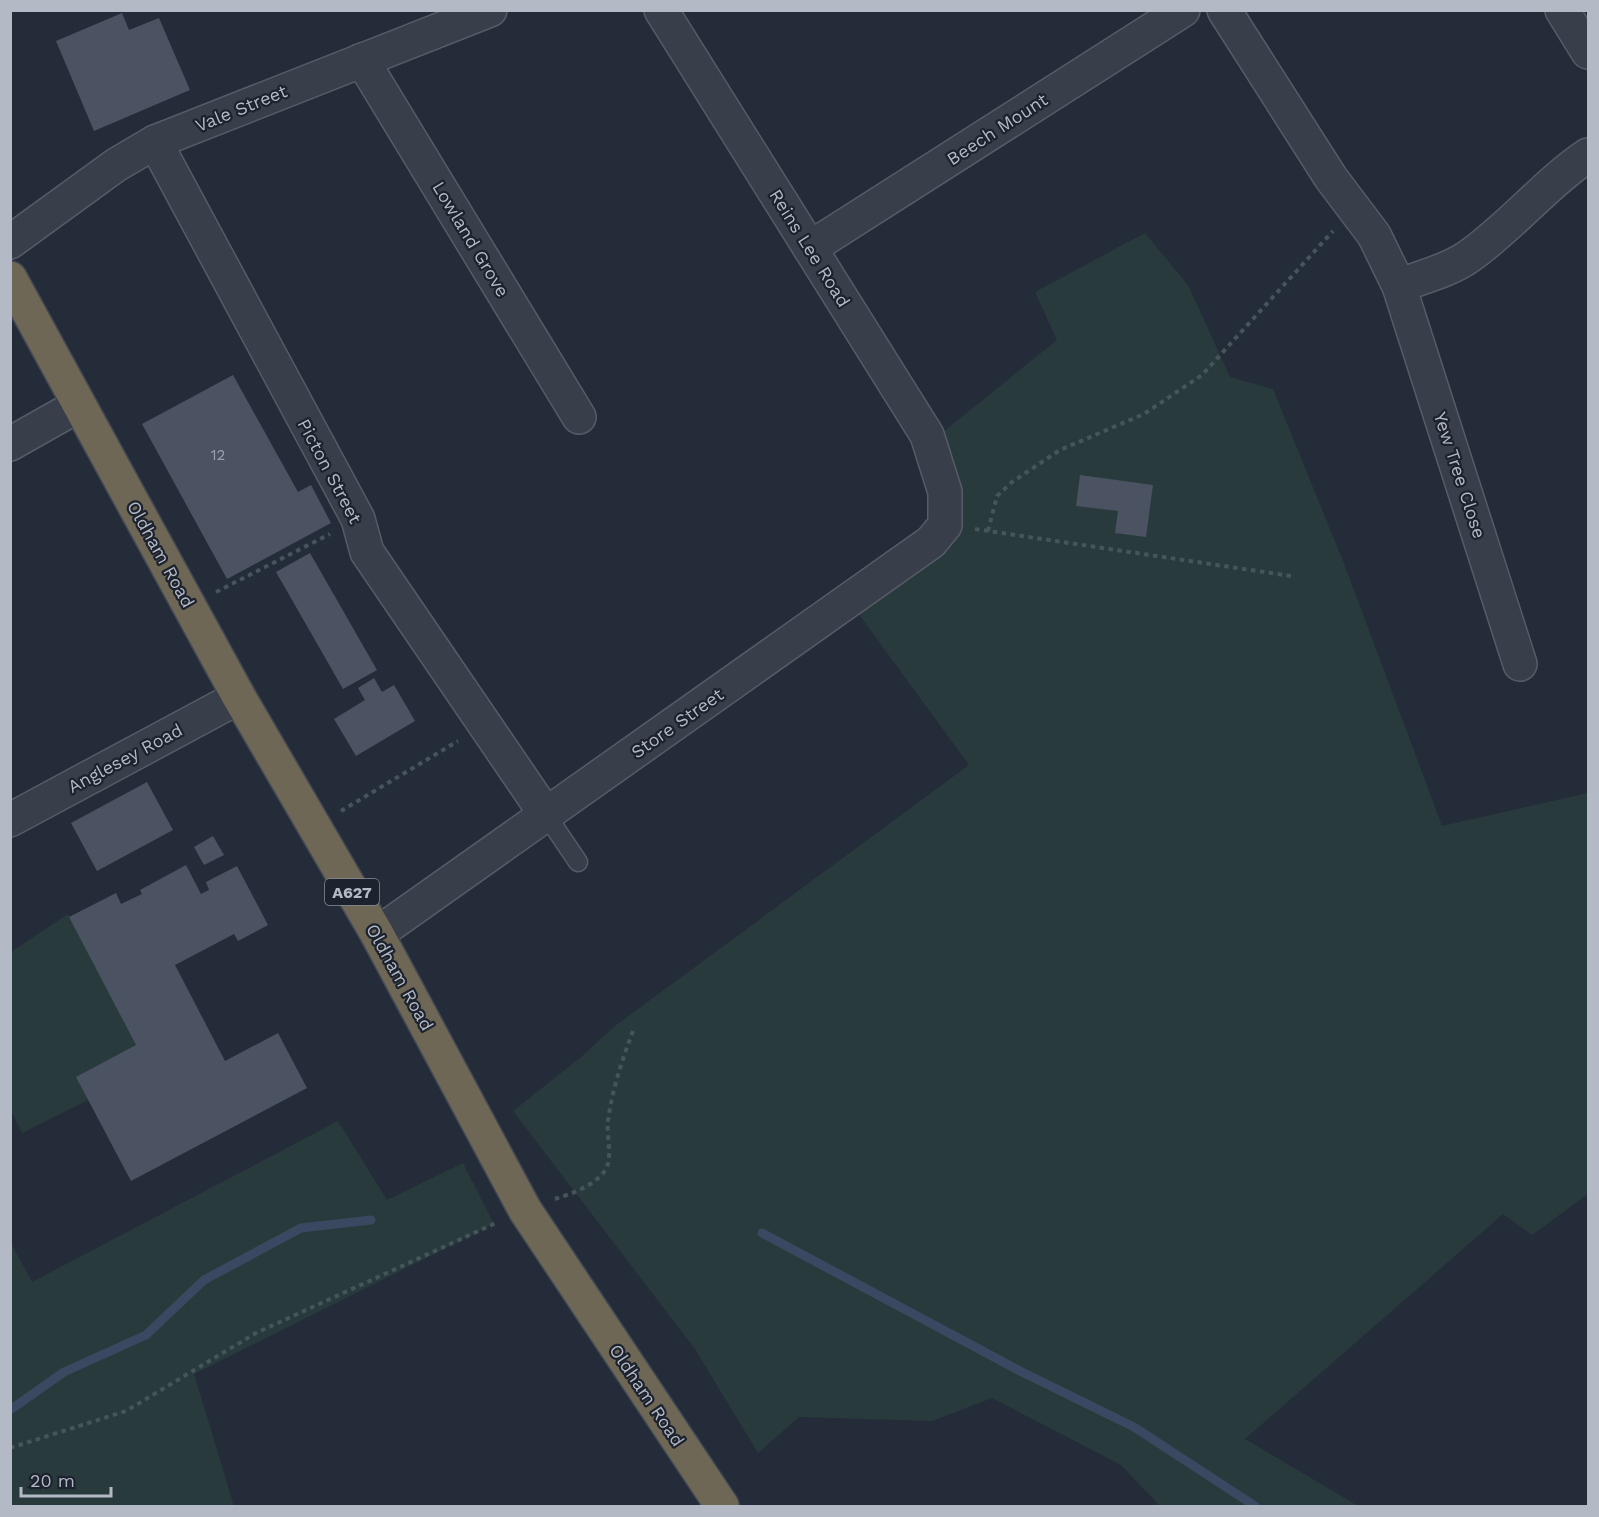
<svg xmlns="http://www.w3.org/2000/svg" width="1599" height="1517" font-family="'Work Sans',sans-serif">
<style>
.green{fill:#293a3c}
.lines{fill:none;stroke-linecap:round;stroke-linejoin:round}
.stream{stroke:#3b4861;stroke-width:9}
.building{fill:#4b5363}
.lane-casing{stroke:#565c67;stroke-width:21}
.street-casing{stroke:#565c67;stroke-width:36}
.highway-casing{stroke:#434954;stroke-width:36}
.path{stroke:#465559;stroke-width:4;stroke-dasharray:4.5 4.5;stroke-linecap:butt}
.lane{stroke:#383e4a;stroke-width:18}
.street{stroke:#383e4a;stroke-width:33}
.highway{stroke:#6f6755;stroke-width:33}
.labels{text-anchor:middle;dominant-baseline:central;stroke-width:4.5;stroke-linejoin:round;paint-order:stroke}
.number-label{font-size:15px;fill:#99a0ac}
.shield{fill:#1d232e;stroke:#868c98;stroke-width:1.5}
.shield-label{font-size:16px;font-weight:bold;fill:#b3b9c5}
.street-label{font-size:18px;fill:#b3b9c5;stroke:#1d232e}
</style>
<rect width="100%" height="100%" fill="#242c39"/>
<g class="green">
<polygon points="1145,233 1188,285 1230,377 1273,389 1345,566 1442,826 1588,793 1588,1194 1532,1235 1503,1214 1245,1439 1358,1506 1160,1506 1121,1465 992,1398 932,1421 799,1417 758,1453 695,1349 513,1111 581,1057 615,1026 969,765 858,613 938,551 943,432 1057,340 1035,292"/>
<polygon points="68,914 136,1045 92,1098 22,1133 11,1110 11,952"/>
<polygon points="338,1121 387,1200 463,1163 494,1224 194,1374 234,1506 11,1506 11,1243 32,1282"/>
</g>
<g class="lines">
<g class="stream">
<polyline points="762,1233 1020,1371 1134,1427 1255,1506"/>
<polyline points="10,1410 64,1372 146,1335 204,1280 301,1228 371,1220"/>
</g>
</g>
<g class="building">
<polygon points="122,13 129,30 159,18 190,90 94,131 56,41"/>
<polygon points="233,375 298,492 311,485 331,523 227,579 142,424"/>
<polygon points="1080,475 1153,485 1146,537 1115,533 1118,511 1076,506"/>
<polygon points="310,553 377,670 343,689 276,572"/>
<polygon points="374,678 382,692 394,685 415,721 356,756 334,719 365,700 358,688"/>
<polygon points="147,782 173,830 97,871 71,823"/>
<polygon points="213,836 224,855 204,865 194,847"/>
<polygon points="186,865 201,894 209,890 206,882 237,866 268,925 238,941 234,934 175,965 225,1061 278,1033 307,1088 131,1181 76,1077 136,1045 69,917 116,893 121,904 142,894 140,890"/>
</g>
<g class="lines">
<g class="lane-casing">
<polyline id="lane" points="547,816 578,862"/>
</g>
<g class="street-casing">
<g id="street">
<polyline points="1224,10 1331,178 1374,235 1399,286 1520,664"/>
<polyline points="1562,10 1588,52"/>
<polyline points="362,60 579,417"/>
<polyline points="155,142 358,519 367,552 547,816"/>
<polyline points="10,242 116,165 155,142 490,10"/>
<polyline points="810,248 1183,10"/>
<path d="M1399 286C1421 277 1448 271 1468 257 1511 227 1545 184 1588 155"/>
<polyline points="10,444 79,405"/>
<polyline points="10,820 239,697"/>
<polyline points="377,934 931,542 945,525 945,492 927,435 661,10"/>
</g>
</g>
<g class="highway-casing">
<polyline id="highway" points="10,278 239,697 377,934 525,1210 722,1506"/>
</g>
<g class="path">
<polyline points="975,529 1291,576"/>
<polyline points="988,531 997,496 1012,482 1060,450 1144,414 1202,375 1333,231"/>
<polyline points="216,592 330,534"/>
<polyline points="341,811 458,741"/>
<path d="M555 1199C571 1194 593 1186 604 1172 614 1160 606 1136 608 1121 612 1090 622 1060 633 1031"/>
<polyline points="10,1448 126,1411 256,1333 498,1222"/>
</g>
<use href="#lane" class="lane"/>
<use href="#street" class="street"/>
<use href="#highway" class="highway"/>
</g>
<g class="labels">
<g class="number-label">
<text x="218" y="455">12</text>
</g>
<rect class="shield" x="325" y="879" width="54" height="26" rx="4.5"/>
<g class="shield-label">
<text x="352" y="892">A627</text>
</g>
<g class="street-label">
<text transform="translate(241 108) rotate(-22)">Vale Street</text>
<text transform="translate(997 129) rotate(-33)">Beech Mount</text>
<text transform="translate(471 239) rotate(59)">Lowland Grove</text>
<text transform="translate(810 248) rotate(58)">Reins Lee Road</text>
<text transform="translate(330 471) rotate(62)">Picton Street</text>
<text transform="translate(1460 475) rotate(72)">Yew Tree Close</text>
<text transform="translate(161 554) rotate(61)">Oldham Road</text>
<text transform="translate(677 723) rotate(-35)">Store Street</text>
<text transform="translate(125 758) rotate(-28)">Anglesey Road</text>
<text transform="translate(400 977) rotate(61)">Oldham Road</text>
<text transform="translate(647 1395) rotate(56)">Oldham Road</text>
</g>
</g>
<rect width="1599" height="1517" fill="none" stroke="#b3b9c5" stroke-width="24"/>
<path d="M21 1487v9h90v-9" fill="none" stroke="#b3b9c5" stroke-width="3"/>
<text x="30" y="1487" font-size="18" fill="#b3b9c5" stroke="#1d232e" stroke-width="4.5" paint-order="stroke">20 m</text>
</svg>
